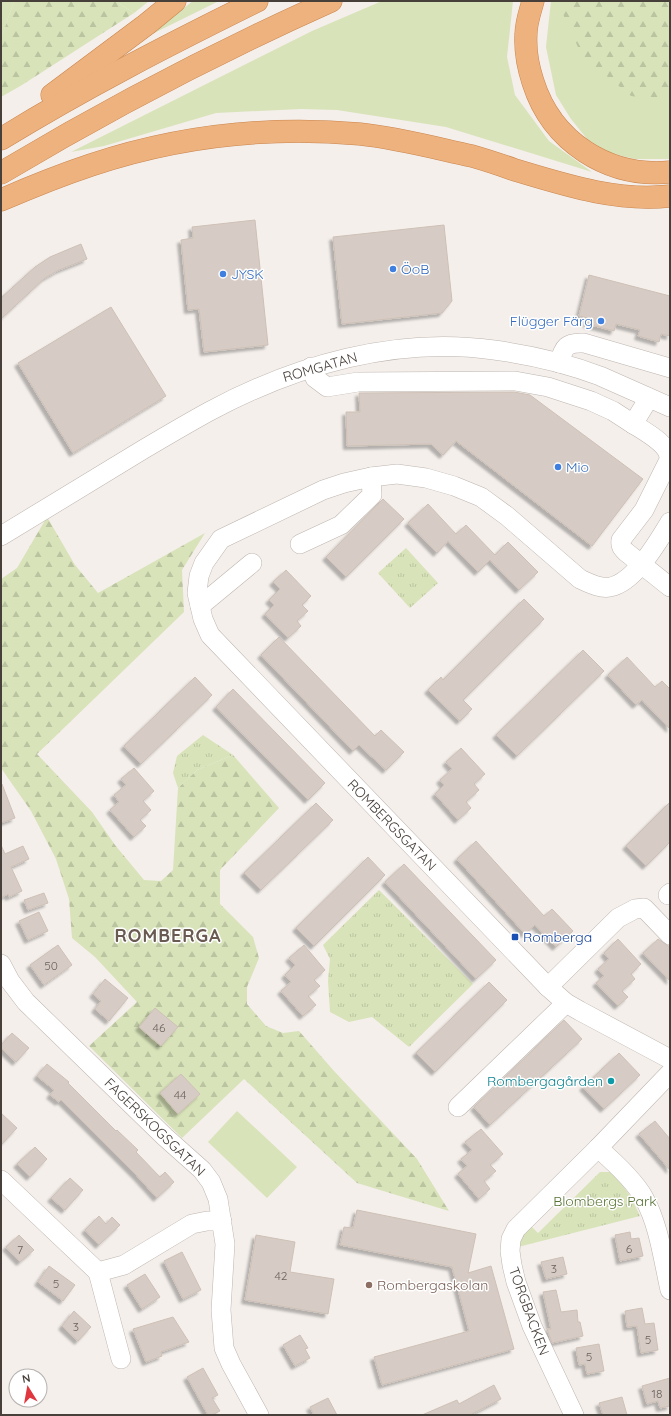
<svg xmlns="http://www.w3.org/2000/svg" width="671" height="1416" font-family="Quicksand,sans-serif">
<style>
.green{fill:#d8e3b9}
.forest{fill:url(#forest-firs)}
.park{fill:url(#park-tufts)}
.building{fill:#d7ccc5;stroke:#cec0b6;filter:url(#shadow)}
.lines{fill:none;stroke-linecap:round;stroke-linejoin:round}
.minor-casing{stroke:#beb5af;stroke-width:20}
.highway-casing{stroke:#cb854e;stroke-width:23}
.minor{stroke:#fff;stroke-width:19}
.highway{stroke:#edb27d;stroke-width:22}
.shop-dot{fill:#3f7fe0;stroke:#fff;stroke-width:1.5}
.transit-dot{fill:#1a4fb4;stroke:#fff;stroke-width:1.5}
.culture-dot{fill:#0f9aa8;stroke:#fff;stroke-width:1.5}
.education-dot{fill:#8d6e63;stroke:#fff;stroke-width:1.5}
.labels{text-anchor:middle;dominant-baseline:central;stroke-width:3;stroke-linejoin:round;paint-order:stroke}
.number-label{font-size:12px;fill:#6b625d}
.shop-label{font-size:14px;fill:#366cbe;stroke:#fff;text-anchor:start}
.street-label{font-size:14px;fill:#473f3a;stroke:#fff}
.transit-label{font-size:14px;fill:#164399;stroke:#fff;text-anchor:start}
.culture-label{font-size:14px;fill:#0d838f;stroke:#fff;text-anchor:end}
.park-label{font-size:14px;fill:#577234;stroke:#fff}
.education-label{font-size:14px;fill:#785e54;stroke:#fff;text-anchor:start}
.district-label{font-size:18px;font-weight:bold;letter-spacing:1px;fill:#695b52;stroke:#fff}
</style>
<defs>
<pattern id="forest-firs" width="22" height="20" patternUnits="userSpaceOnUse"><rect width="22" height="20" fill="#d8e3b9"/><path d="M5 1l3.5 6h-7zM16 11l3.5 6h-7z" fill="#bbc4a0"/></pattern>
<pattern id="park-tufts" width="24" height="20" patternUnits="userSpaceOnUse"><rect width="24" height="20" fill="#d8e3b9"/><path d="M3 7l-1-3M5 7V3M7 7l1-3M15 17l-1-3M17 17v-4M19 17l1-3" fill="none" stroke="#bbc4a0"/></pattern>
<filter id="shadow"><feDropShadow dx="-3.5" dy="3.5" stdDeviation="1" flood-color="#0004"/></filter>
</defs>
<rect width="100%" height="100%" fill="#f4efeb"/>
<g class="green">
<polygon points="1,1 14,1 3,33 1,34"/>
<polygon points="115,1 149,1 134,13"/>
<polygon points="193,1 219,1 146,37"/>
<polygon points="382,1 513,1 507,57 515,95 549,141 592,172 446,127 337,110 301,109 216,113 104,146 71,152 312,31"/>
<polygon points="551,1 670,1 670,159 635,159 610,153 588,140 571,119 556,95 546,47"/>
<polygon points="237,1111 297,1167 267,1198 208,1142"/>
</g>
<g class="forest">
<polygon points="14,1 115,1 134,13 22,85 1,97 1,34 3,33"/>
<polygon points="557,1 670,1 670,101 631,96 582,56"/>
<polygon points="47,517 75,565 98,593 205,533 182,570 184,612 37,754 92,812 115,845 144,880 161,881 173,870 178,788 197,770 233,755 279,808 220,870 220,904 253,937 259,958 247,987 247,1004 266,1026 283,1033 299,1031 334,1071 417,1159 449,1211 357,1183 244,1079 182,1138 89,1046 137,1002 95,957 72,938 69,899 56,859 31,811 1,768 1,579 17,568"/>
</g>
<g class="park">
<polygon points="406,548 438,583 410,608 378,573"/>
<polygon points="203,735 233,755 197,770 178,788 173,773 177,756"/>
<polygon points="379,890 473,984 409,1047 372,1017 349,1022 330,1012 328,981 330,959 323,945"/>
<polygon points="600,1172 613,1172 631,1197 640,1216 514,1248 527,1222 538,1233"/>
</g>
<g class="building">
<polygon points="255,220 268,345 204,352 199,309 188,310 181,240 193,238 192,227"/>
<polygon points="444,225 452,301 442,313 342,324 333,237"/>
<polygon points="81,244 87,259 59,270 45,278 1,319 1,298 35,267 50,257"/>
<polygon points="589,275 670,296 670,336 661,334 659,342 638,336 640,330 616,324 614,331 587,324 588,318 579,316"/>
<polygon points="111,307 166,396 73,453 18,363"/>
<polygon points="514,392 530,395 643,479 592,546 456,441 443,455 431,444 347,446 346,412 360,412 359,393"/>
<polygon points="383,499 404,519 346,577 326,557"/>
<polygon points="428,504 456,534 466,525 495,555 508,542 538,572 519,590 490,560 478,572 448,541 437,553 408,523"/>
<polygon points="286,570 311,596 302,605 308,611 297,621 301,626 288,638 265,614 274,605 269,600 280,589 273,582"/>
<polygon points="524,599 544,619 463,700 472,709 460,721 428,690 441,677 443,680"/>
<polygon points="279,637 375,736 381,730 404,752 386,770 359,745 353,751 261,655"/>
<polygon points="583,650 604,671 517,756 496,735"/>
<polygon points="627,657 655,687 662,681 670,689 670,729 642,700 636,705 608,675"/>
<polygon points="195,677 212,695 141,764 124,746"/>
<polygon points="233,689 325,783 308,800 216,707"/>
<polygon points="461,748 485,774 474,784 479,790 466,802 471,808 458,820 435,794 444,785 440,780 452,769 446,762"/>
<polygon points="134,768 154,791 143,801 151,810 140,820 146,826 134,837 110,810 119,802 114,795 126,785 121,779"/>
<polygon points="1,784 2,784 15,818 1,823"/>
<polygon points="670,802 670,842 646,866 626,846"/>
<polygon points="316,803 333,820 261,890 244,873"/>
<polygon points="476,841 544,916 552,909 573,931 556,947 535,925 525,934 457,859"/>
<polygon points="1,845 5,854 23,846 29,859 11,867 22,891 9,897 8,894 1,898"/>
<polygon points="368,857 385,875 314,946 296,928"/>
<polygon points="404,864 496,960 476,979 385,882"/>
<polygon points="44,893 48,903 28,910 24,900"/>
<polygon points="39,912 48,931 28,940 19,921"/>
<polygon points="618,939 641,964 631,974 635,979 622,991 628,997 618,1006 596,983 604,976 598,969 609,959 604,953"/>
<polygon points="658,939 670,947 670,981 643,953"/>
<polygon points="58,945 72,965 44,985 30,965"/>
<polygon points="304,945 325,970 314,980 320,986 308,996 316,1005 303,1016 281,991 291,982 285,975 295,965 289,958"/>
<polygon points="105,979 128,998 109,1021 95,1009 101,1001 93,994"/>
<polygon points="489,982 507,1000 435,1072 416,1053"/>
<polygon points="155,1008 178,1027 161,1046 139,1027"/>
<polygon points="564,1020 582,1039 490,1125 474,1107"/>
<polygon points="12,1033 29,1048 16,1062 1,1048 1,1045"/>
<polygon points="619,1053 640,1075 604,1109 583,1087"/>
<polygon points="47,1064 69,1082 68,1083 116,1131 117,1130 138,1150 136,1152 160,1177 165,1172 174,1182 157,1198 137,1176 61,1100 59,1102 50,1095 54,1090 37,1076"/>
<polygon points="181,1074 200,1094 178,1114 160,1093"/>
<polygon points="1,1113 17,1128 1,1145"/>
<polygon points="655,1121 670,1139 670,1170 639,1134"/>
<polygon points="481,1129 503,1154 490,1165 496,1171 484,1181 490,1189 479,1199 458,1174 467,1166 461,1159 472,1150 465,1142"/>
<polygon points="35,1147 47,1159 30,1177 17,1164"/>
<polygon points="70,1178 83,1190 65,1210 51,1198"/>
<polygon points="357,1210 476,1234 468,1273 491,1266 514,1349 382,1385 374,1357 469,1331 452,1267 340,1245 344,1227 353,1228"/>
<polygon points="99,1216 106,1224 112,1217 120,1225 99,1245 85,1230"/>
<polygon points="630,1232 631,1239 639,1238 643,1256 620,1261 615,1235"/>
<polygon points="19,1235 34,1250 20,1262 6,1247"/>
<polygon points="256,1235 295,1242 290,1272 334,1279 328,1314 245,1300"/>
<polygon points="182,1252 201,1290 183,1299 164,1261"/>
<polygon points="563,1257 567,1274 546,1279 541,1262"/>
<polygon points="49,1266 75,1285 63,1301 38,1282"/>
<polygon points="145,1274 160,1297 142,1309 127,1285"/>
<polygon points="556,1290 561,1312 577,1310 578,1322 580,1322 583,1336 552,1343 547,1329 551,1329 543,1292"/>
<polygon points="642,1308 645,1324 654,1323 658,1350 641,1353 637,1326 627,1327 625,1311"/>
<polygon points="74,1311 91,1327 78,1341 62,1326"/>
<polygon points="173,1317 189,1342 161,1352 162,1356 146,1362 133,1329"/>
<polygon points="300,1335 308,1348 305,1349 310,1358 295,1366 283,1345"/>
<polygon points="599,1344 604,1371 587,1374 585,1364 579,1365 576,1348"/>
<polygon points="203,1368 218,1395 212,1398 220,1411 212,1415 208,1415 187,1377"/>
<polygon points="670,1378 670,1406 660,1408 658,1401 647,1404 642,1386"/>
<polygon points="494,1385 501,1399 470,1415 422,1415 457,1400 459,1404"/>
<polygon points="622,1397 627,1415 603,1415 599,1403"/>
<polygon points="328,1398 337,1415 314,1415 310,1407"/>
</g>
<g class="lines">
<g class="minor-casing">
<g id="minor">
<path d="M559 363C564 348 565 342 584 343L670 368"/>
<polyline points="311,367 315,378 327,387 358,382 515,381 548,387 591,401 613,411 633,424"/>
<path d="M649 398 633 424C644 431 671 445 669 460L644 510 621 540C620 546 622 548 626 552L670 587"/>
<path d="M670 522C658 542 634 583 610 587 600 589 589 583 580 579L507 516 481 497 454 486 426 478 397 474 371 477 344 483 323 490 221 539 204 563 199 576 197 593 203 619 210 635 548 987 566 1003 580 1011 670 1059"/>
<path d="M1 536C48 507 96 478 144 449 166 436 188 423 210 411 296 365 396 336 494 350 530 355 566 363 600 376 623 386 647 397 670 407"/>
<polyline points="300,544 341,525 372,495 371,477"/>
<polyline points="200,606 252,563"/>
<polyline points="668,895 670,893"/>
<polyline points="1,964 10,981 26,1002 165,1137 202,1170 211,1182 218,1199 225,1244 221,1310 224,1348 231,1364 259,1415"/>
<polyline points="548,987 618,918 635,909 644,908 670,935"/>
<polyline points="458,1107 566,1003"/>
<path d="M598 1148C613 1161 634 1180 644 1198 659 1225 663 1259 670 1290"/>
<polyline points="1,1180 98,1272 124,1265 192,1224 207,1221 222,1221"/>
<polyline points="98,1272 121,1359"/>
<polyline points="574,1415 532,1326 516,1282 512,1265 510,1251 511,1239 516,1229 598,1148 670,1073"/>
</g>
</g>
<g class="highway-casing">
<g id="highway">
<path d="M533 1C530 12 526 23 526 34 525 50 528 67 533 82 552 142 608 178 670 172"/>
<polyline points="52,95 147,24 175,1"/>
<path d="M1 139C84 88 170 44 257 1"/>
<path d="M1 173C108 109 217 52 331 1"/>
<path d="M1 200C31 187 61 175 91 165 178 136 270 126 360 134 398 138 435 148 472 156 486 160 501 165 515 170 565 185 617 202 670 196"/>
</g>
</g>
<use href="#minor" class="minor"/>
<use href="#highway" class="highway"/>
</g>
<g class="shop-dot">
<circle cx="393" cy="269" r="4"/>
<circle cx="223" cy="274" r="4"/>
<circle cx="601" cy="321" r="4"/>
<circle cx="558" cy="467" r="4"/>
</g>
<rect class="transit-dot" x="511" y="933" width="8" height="8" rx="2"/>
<circle class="culture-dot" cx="611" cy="1081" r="4"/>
<circle class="education-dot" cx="369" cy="1285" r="4"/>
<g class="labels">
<g class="number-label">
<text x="51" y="965">50</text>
<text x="159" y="1027">46</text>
<text x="180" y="1094">44</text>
<text x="629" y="1248">6</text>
<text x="20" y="1249">7</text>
<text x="554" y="1268">3</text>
<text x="281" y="1275">42</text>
<text x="56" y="1283">5</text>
<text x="76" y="1326">3</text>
<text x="648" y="1339">5</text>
<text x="589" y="1356">5</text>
<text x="657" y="1393">18</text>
</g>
<g class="shop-label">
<text x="401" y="269">ÖoB</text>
<text x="231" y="274">JYSK</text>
<text x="593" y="321" text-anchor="end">Flügger Färg</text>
<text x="566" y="467">Mio</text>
</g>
<g class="street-label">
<text transform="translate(320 367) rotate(-16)">ROMGATAN</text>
<text transform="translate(392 825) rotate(46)">ROMBERGSGATAN</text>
<text transform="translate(155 1127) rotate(44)">FAGERSKOGSGATAN</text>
<text transform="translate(529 1311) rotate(70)">TORGBACKEN</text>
</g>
<g class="transit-label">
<text x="523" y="937">Romberga</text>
</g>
<g class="culture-label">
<text x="603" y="1081">Rombergagården</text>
</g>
<g class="park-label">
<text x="605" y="1201">Blombergs Park</text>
</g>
<g class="education-label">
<text x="377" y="1285">Rombergaskolan</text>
</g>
<g class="district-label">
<text x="168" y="935">ROMBERGA</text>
</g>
</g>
<rect width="671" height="1416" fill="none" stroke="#473f3a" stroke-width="4"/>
<g transform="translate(28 1388) rotate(349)"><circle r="19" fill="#ffffff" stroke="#b5b2b0"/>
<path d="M0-3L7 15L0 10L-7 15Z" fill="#e0363d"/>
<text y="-6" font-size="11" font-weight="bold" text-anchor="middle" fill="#473f3a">N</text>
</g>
</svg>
